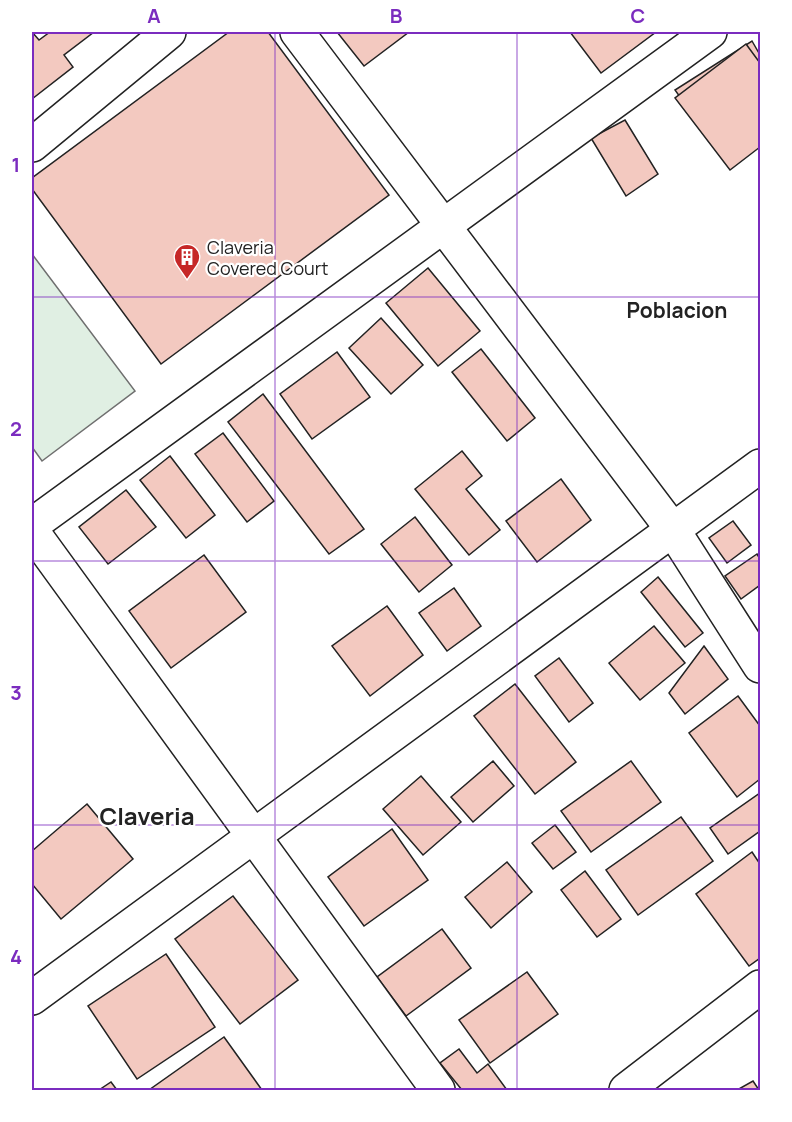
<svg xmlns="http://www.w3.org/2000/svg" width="792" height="1122" font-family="Manrope,sans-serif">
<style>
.green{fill:#e0efe3;stroke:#6f6f6f;stroke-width:1.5}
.building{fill:#f3c9c0;stroke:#222;stroke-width:1.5}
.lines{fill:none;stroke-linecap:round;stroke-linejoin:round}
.minor-casing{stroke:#222;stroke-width:36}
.major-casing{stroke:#222;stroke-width:36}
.minor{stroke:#fff;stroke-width:33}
.major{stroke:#fff;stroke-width:33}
.grid{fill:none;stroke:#7b2cbf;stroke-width:1.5;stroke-opacity:0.55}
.labels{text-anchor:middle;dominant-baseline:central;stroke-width:4.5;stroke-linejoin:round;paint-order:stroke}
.poi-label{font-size:18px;fill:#222;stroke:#fff;text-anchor:start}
.quarter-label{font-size:21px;font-weight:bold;fill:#222;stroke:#fff}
.district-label{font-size:24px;font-weight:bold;fill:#222;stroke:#fff}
.neatline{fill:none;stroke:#7b2cbf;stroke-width:2}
.grid-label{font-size:20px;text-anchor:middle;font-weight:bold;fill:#7b2cbf}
</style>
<rect width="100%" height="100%" fill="#fff"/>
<polygon class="green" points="32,254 135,391 42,461 32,447"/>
<g class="building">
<polygon points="32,32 39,40 50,32 94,32 64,55 73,67 32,99"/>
<polygon points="229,32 268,32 389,195 161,364 32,189 32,178"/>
<polygon points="337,32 409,32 364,66"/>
<polygon points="570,32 656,32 601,73"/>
<polygon points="752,41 760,55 760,140 728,164 675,90"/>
<polygon points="746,44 760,63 760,147 730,170 675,98"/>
<polygon points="625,120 658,174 626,196 591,138"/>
<polygon points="428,268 480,331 438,366 386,303"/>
<polygon points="381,318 423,365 391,394 349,348"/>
<polygon points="481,349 535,418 507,441 452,372"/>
<polygon points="337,352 370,397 312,439 280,394"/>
<polygon points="263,394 364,529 329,554 228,422"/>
<polygon points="223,433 274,501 247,522 195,454"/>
<polygon points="462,451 482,476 466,489 500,530 469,555 415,489"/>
<polygon points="170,456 215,515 186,538 140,480"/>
<polygon points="561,479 591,520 537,562 506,521"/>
<polygon points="126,490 156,527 108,564 79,527"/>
<polygon points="415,517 452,565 419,592 381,544"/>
<polygon points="733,521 751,545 727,563 709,538"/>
<polygon points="757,554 760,559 760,585 741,599 725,576"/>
<polygon points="204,555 246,612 171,668 129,611"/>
<polygon points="658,577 703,633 685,647 641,592"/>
<polygon points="454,588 481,626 447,651 419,613"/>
<polygon points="387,606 423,655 370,696 332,646"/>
<polygon points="654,626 685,663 640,700 609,663"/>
<polygon points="704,646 728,679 685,714 669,693"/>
<polygon points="559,658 593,703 569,722 535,676"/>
<polygon points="515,684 576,762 535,794 474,716"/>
<polygon points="738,696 760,726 760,779 737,797 689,733"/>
<polygon points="493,761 514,786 473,822 451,797"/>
<polygon points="631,761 661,802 591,852 561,811"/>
<polygon points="421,776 461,822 423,855 383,809"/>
<polygon points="760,793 760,831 728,854 710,828"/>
<polygon points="87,804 133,859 61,919 32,884 32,851"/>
<polygon points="681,817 713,861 638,915 606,870"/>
<polygon points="555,825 576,852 553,869 532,843"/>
<polygon points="392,829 428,880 364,926 328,877"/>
<polygon points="752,852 760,864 760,958 749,966 696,894"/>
<polygon points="507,862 532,892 491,928 465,897"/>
<polygon points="585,871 621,919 597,937 561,890"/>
<polygon points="233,896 298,980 240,1024 175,939"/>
<polygon points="442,929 471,968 406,1016 377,977"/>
<polygon points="166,954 215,1027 137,1079 88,1006"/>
<polygon points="527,972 558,1014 490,1063 459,1020"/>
<polygon points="224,1037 262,1090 149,1090"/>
<polygon points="459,1049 477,1073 488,1064 507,1090 462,1090 440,1063"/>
<polygon points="753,1081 759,1090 737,1090"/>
<polygon points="111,1082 117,1090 99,1090"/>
</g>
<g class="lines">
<g class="minor-casing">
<g id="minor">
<polyline points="297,32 673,530 760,666"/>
<polyline points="32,145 169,32"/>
<polyline points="32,525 710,32"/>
<polyline points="32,531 438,1090"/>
<polyline points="32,998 760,466"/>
</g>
</g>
<g class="major-casing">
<polyline id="major" points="626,1090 760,987"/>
</g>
<use href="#minor" class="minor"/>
<use href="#major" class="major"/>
</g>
<path class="grid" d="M275 32V1090M517 32V1090M32 297H760M32 561H760M32 825H760"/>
<defs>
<g id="building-pin" transform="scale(1.35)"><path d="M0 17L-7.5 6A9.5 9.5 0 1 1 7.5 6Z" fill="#c62828" stroke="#fff"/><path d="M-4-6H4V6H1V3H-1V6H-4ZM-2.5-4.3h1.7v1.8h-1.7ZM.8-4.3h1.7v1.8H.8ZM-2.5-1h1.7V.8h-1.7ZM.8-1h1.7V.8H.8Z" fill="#fff"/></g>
</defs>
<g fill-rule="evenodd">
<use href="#building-pin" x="187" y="257"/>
</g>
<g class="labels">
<g class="poi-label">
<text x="207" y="247">Claveria<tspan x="207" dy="21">Covered Court</tspan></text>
</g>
<g class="quarter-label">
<text x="677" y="310">Poblacion</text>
</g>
<g class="district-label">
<text x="147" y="815">Claveria</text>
</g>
</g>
<rect width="792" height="1122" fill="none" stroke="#ffffff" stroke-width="66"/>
<rect x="33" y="33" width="726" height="1056" class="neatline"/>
<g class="grid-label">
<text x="154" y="23">A</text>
<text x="396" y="23">B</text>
<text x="638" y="23">C</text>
<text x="16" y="172">1</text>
<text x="16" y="436">2</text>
<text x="16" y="700">3</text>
<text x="16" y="964">4</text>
</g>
</svg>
